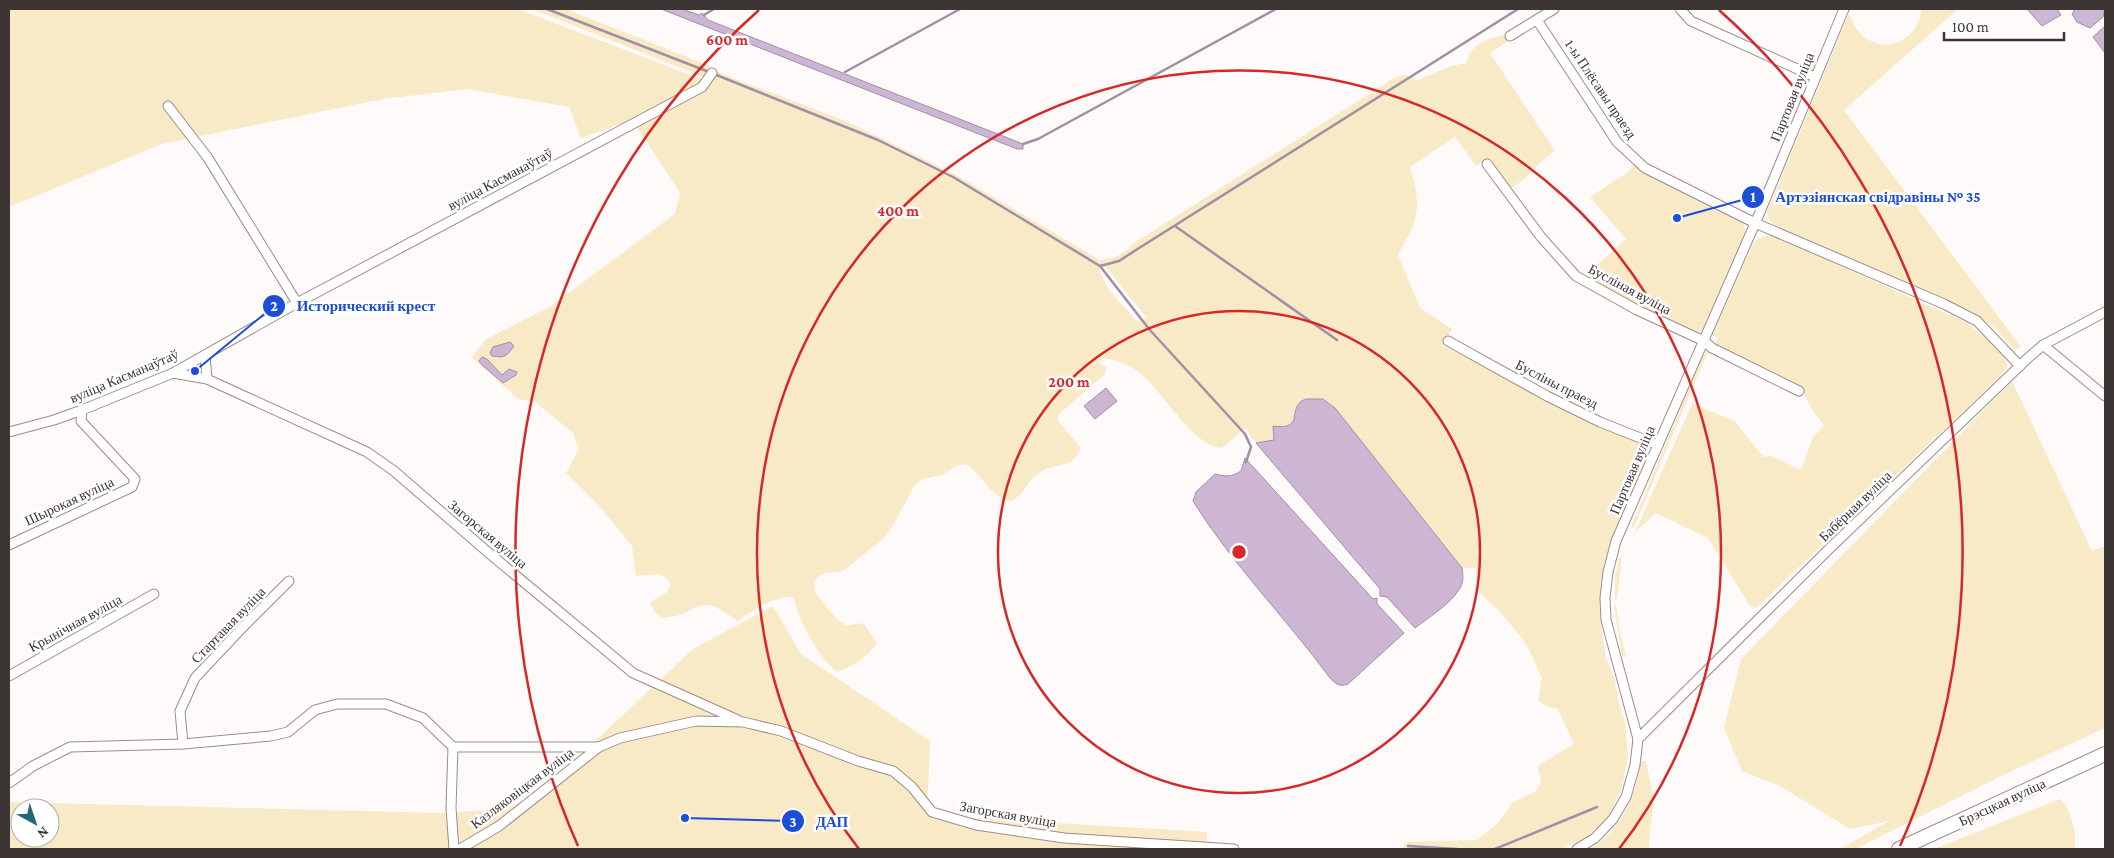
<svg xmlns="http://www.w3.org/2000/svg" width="2114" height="858" font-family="'Crimson Pro',serif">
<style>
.green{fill:#f8eac7;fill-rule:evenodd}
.water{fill:#ccb6d4;stroke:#a18fa4}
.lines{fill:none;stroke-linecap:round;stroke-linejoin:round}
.stream{stroke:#a18fa4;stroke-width:2.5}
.street-casing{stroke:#9e8b89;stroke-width:11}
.primary-casing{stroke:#9e8b89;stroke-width:16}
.street{stroke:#fff;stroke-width:9}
.primary{stroke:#fff;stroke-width:14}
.ring{fill:none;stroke:#d62828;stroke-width:2.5}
.labels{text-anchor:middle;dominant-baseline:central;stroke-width:5;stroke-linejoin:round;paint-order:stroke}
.street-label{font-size:14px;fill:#3d3534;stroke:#fff}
.centre{fill:#d62828;stroke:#fff;stroke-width:2.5}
.ring-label{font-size:15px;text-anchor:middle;font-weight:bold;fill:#d62828;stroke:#fff;stroke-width:5;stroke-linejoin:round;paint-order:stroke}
.leader{fill:none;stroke:#1d4ed8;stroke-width:2}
.callout-dot{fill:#1d4ed8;stroke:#fff;stroke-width:2}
.mark-label{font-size:15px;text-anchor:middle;font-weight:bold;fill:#fff}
.callout-label{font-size:15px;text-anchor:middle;font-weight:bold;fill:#1d4ed8;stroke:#fff;stroke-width:5;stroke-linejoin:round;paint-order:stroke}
</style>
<rect width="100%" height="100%" fill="#fefaf9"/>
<g class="green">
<path d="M9 9H518L703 80 715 71 843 120 879 137 956 175 1100 260 1116 257 1130 248 1129 246 1396 77 1405 75 1413 77 1415 81 1451 66 1467 63C1468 44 1492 37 1508 34L1513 38 1490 53 1555 151C1538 162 1528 180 1510 188L1488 159 1476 166 1455 137 1410 167C1416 185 1420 204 1414 222 1411 233 1403 244 1398 255L1420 308 1452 329 1442 346 1479 363 1543 398 1633 440 1646 449V462L1610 544 1604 565 1600 596 1601 626 1606 658 1614 677 1619 704 1625 722 1628 758 1621 791 1608 817 1587 837 1562 849H1404V845L1408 842 1477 840 1499 822 1513 802 1536 791 1541 782 1538 766 1574 744 1558 709 1545 706 1538 700 1542 678 1530 652 1522 638 1500 612 1479 592 1475 568H1462L1335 408 1323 399 1295 408 1293 423 1284 428 1274 440 1256 443 1245 428 1222 448C1190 446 1160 384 1133 368 1123 362 1114 360 1104 358L1098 363 1106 367 1105 374 1058 415V421L1081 448C1071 471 1056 461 1039 473 1026 481 1026 494 1011 501 990 497 983 475 966 464L956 466 942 475 923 479 914 486 894 524 884 538 843 571 825 573 817 578 814 584 815 592 834 616 845 626 863 623 877 643C867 659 854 665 837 672 815 654 802 624 793 597 772 596 755 610 737 621 695 588 702 616 662 618L654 611 650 602 666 593 671 586 668 579 659 574 636 576 632 546 600 507 566 473 579 449 573 433 535 402 518 399 472 357 485 340 551 306 675 214 680 193 632 120 581 138 569 107 467 89 383 99 162 144 9 207ZM1106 267 1147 318H1146L1137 321C1123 305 1104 289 1099 268Z"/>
<polygon points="532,9 566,9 710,66 706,78"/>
<path d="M1921 9H1958L1844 110 2021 347 2015 350 1996 329 1972 312 1773 224 1769 220 1767 212 1849 14C1854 25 1859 36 1871 41 1894 53 1921 33 1921 9Z"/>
<path d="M1634 165 1650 176 1742 221C1745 228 1746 232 1743 238L1704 329 1696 335 1634 305 1588 278 1592 270 1626 239 1590 197 1628 172Z"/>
<path d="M1767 235 1774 236 1963 321C1977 330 2004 349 2008 366L1999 377 1756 608 1750 606 1708 538 1656 513 1635 532 1693 402 1705 409 1735 421 1763 457 1771 456 1801 470 1813 437 1824 426 1811 408 1802 389 1715 345 1718 338 1712 335 1752 246 1756 240Z"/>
<polygon points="1708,351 1634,527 1632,528 1631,527 1702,357"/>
<polygon points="2012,381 2092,551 2105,546 2105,728 2001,776 1855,849 1840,849 1889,821 1850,829 1780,786 1742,771 1724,728 1741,659"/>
<polygon points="1622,556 1617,599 1615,601 1615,577 1619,557"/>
<polygon points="1616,605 1619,627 1626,657 1623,657 1622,655 1614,606"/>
<path d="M773 606 801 654 930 741 927 815 1207 832V849H9V802L441 813 507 809 543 790 693 649ZM20 808H50V838H20Z"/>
<path d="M1641 761H1645L1647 766 1654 801 1650 828 1649 849H1591C1623 827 1635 798 1641 761Z"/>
<path d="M2060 799C2070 806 2078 837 2074 849H1934Z"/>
</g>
<g class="water">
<polygon points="661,9 682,9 699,15 702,13 708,20 1023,144 1023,149 1017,149"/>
<polygon points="2027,9 2057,9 2061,15 2042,26"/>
<polygon points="2075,9 2105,9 2103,17 2090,28 2077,22 2072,14"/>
<polygon points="2105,26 2105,53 2093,37"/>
<path d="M510 342 514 346C506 357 505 358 492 356L490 353 493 347Z"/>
<polygon points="482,357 487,359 502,375 509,369 517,372 516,375 503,383 482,365 479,361"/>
<polygon points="1106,388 1117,401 1095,419 1084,406"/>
<path d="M1306 399H1323L1335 408 1462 568C1463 575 1464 582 1460 588 1451 604 1429 617 1415 628L1387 597 1380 596V589L1256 443 1274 440 1273 426C1307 431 1285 406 1306 399Z"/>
<path d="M1245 458 1373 599 1377 598V604L1404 633 1348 684C1339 687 1336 684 1330 678 1286 618 1232 564 1193 501L1196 492 1215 474C1227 477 1231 477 1241 471Z"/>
</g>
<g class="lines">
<g class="stream">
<polyline points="547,9 709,72"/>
<polyline points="704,15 714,9"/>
<polyline points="845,72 960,9"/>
<polyline points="714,74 878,140 953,177 1100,266 1149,329 1245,434 1251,447 1246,462"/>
<polyline points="1023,144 1038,139 1276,9"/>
<polyline points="1175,226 1337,340"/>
<polyline points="1100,266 1119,261 1136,250 1518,9"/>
<polyline points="1408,846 1457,849"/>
<polyline points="1495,849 1597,807"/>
</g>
<g class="street-casing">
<g id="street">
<polyline points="1680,9 1691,21 1815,77"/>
<polyline points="1537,20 1617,142 1645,168 1755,223 1944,304 1977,321 2020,366"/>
<polyline points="1510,36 1554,9"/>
<polyline points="168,106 208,158 297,303"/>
<polyline points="1487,164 1541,237 1576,276 1637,310 1704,341 1712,348 1799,391"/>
<polyline points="1448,341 1547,396 1600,422 1658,445"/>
<polyline points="2043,345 2105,396"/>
<polyline points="205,355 207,379"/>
<polyline points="173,373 207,379 367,452 394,471 490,554 633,673 738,720"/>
<polyline points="9,432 54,420 82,410 173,373 297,303 702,87 712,73"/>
<polyline points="9,545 132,487 135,479 81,421 82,410"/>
<polyline points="9,676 154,594"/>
<polyline points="1638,739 1828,550 2028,358 2043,345 2105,312"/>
<polyline points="183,744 271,736 288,732 315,710 337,704 386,704 423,718 453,747"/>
<polyline points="453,747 599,747 620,738 696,721 743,722 781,731 858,761 893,771 912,787 932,812 976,825 1064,838 1234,849"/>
<polyline points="453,747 451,808 454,849"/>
<polyline points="9,783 33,766 70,747 183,744 180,711 195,678 242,628 289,581"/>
<polyline points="460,849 499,826 599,747"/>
<polyline points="1577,849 1595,838 1613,819 1626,797 1635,765 1638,739 1606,620 1605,598 1608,572 1616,541 1760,212 1844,9"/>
</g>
</g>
<g class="primary-casing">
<polyline id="primary" points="1899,849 2105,754"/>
</g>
<use href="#street" class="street"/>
<use href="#primary" class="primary"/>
</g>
<g class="ring">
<circle cx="1239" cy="552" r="241"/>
<path d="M859 849A482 482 0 1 1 1619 849"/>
<path d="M578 846A724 724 0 0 1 759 10M1719 10A724 724 0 0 1 1900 846"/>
</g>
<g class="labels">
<g class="street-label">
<text transform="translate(1601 89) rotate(56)">1-ы Плёсавы праезд</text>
<text transform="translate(1792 97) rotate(-68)">Партовая вуліца</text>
<text transform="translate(500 179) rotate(-28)">вуліца Касманаўтаў</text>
<text transform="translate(1630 289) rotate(28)">Бусліная вуліца</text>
<text transform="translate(124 376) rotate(-23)">вуліца Касманаўтаў</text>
<text transform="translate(1557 384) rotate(27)">Бусліны праезд</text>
<text transform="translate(1632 470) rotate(-67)">Партовая вуліца</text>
<text transform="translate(69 501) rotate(-25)">Шырокая вуліца</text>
<text transform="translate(1855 506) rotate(-44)">Бабёрная вуліца</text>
<text transform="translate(488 534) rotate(40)">Загорская вуліца</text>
<text transform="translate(75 623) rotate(-29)">Крынічная вуліца</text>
<text transform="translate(228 625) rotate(-46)">Стартавая вуліца</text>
<text transform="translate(522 788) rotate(-37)">Казляковіцкая вуліца</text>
<text transform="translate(2002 802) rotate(-25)">Брэсцкая вуліца</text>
<text transform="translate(1008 814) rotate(10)">Загорская вуліца</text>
</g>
</g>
<circle cx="1239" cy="552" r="8" class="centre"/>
<g class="ring-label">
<text x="727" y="45">600 m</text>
<text x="898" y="216">400 m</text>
<text x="1069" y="387">200 m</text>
</g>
<path class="leader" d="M1677 218L1753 197M195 371L274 306M685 818L793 821"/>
<g class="callout-dot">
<circle cx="1677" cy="218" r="5"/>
<circle cx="195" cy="371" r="5"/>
<circle cx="685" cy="818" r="5"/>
<circle cx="1753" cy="197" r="12"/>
<circle cx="274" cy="306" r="12"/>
<circle cx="793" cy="821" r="12"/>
</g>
<g class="mark-label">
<text x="1753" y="202">1</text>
<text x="274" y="311">2</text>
<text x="793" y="827">3</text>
</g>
<g class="callout-label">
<text x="1878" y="202">Артэзіянская свідравіны № 35</text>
<text x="366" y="311">Исторический крест</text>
<text x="832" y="827">ДАП</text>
</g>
<rect width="2114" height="858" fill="none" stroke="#3d3534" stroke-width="20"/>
<g transform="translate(35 823) rotate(140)"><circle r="24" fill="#ffffff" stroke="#b1aeae"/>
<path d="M0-4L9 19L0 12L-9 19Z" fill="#24677a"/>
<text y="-8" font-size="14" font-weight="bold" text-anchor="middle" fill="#3d3534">N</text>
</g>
<path d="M1944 32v8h120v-8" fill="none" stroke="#3d3534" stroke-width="2.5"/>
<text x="1952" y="32" font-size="15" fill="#3d3534" stroke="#ffffff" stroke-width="4" paint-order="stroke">100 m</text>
</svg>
